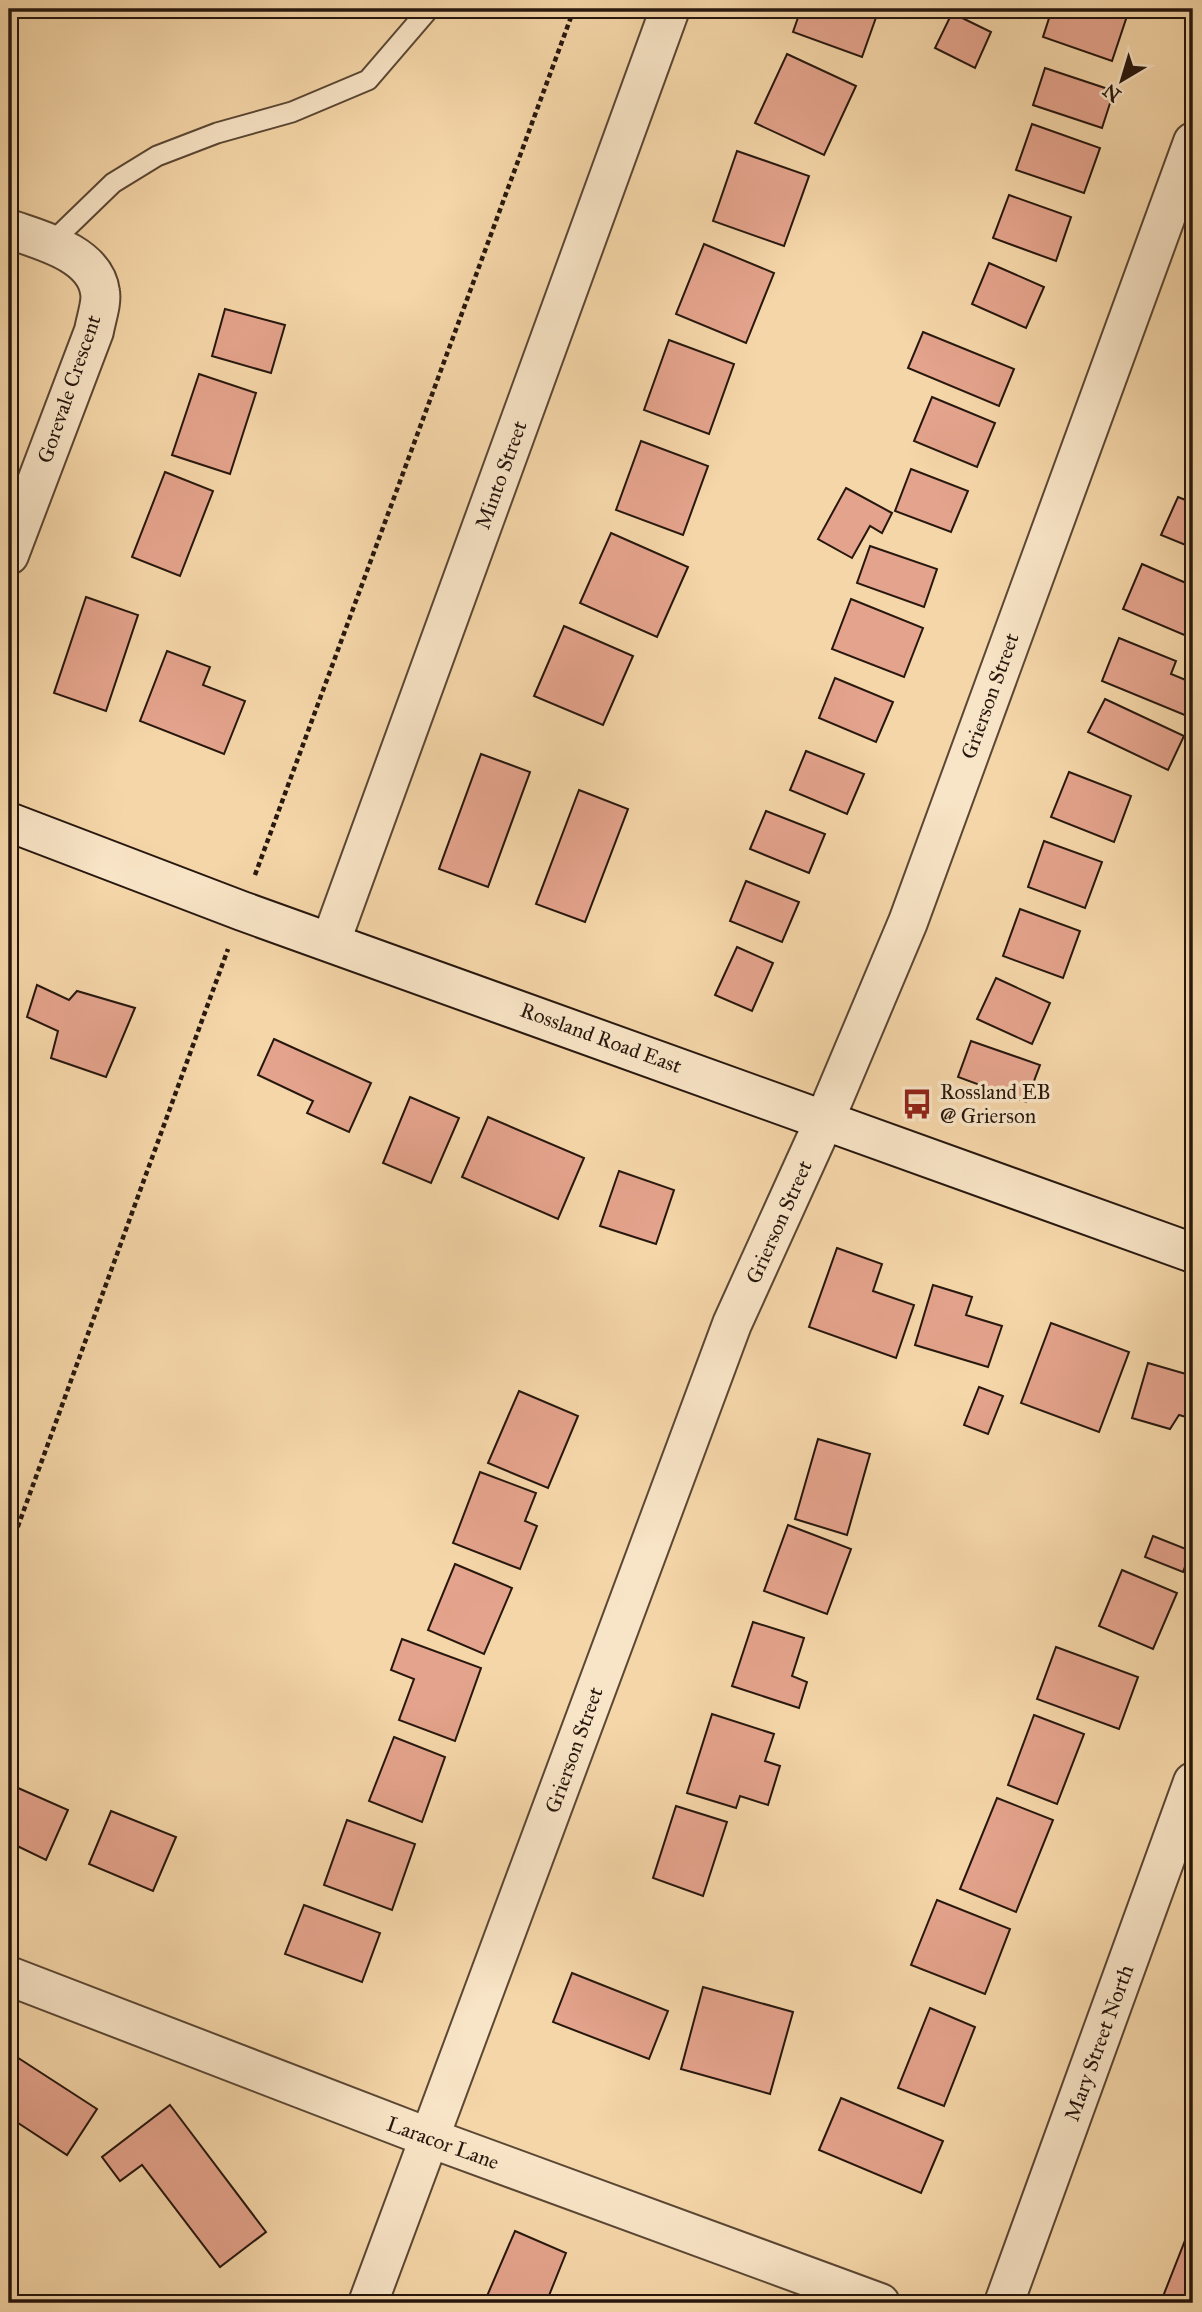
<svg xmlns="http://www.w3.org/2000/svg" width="1202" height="2312" font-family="'IM FELL Great Primer',serif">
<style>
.building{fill:#e4a38c;stroke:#27170e;stroke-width:2}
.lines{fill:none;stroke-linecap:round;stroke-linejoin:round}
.lane-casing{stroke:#5a4734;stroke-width:23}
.street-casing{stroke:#5a4734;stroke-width:42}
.secondary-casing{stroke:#27170e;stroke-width:42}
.path{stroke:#27170e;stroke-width:4.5;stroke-dasharray:5 3.5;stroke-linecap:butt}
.lane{stroke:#f8e4c6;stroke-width:19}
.street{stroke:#f8e4c6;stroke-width:38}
.secondary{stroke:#f8e4c6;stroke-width:38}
.labels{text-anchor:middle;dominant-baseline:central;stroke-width:7;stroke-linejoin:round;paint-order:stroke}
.street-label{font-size:21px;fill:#27170e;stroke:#f8e4c6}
.poi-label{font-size:21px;fill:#27170e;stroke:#f8e4c6;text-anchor:start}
</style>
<rect width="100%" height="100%" fill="#f5d6a8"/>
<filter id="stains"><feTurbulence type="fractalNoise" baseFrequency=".00286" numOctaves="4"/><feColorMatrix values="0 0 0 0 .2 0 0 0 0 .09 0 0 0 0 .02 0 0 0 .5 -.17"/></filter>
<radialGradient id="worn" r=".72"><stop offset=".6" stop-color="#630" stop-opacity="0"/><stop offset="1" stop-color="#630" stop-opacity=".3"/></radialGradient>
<g class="building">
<polygon points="9,9 34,9 35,11 9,18"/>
<polygon points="801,9 879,9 862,57 793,32"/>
<polygon points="1052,9 1107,9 1127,16 1112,61 1043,37"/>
<polygon points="952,13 991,32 975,68 935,48"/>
<polygon points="787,54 856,86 824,155 755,123"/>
<polygon points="1045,68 1114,91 1102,128 1033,105"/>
<polygon points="1032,124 1100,148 1084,193 1016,170"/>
<polygon points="737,151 809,176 784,246 713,221"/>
<polygon points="1009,195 1071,217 1056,261 993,238"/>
<polygon points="704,244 774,273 746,343 676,314"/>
<polygon points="989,263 1044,287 1026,328 972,304"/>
<polygon points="225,309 285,325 271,373 212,356"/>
<polygon points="923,332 1014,369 999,406 908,368"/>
<polygon points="669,340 734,364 709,434 644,410"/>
<polygon points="199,374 256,393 230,474 172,455"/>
<polygon points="932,397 995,423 977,467 914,441"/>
<polygon points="641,441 708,466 683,535 616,510"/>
<polygon points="911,469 968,491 951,532 895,511"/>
<polygon points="165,472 213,491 180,576 132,557"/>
<polygon points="846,488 892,513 882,533 870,526 852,558 818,539"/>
<polygon points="1178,497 1193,503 1193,548 1161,535"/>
<polygon points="611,533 688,567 657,637 580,603"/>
<polygon points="870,546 937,569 924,607 857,583"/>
<polygon points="1142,564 1193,586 1193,628 1189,637 1123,609"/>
<polygon points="86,597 138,615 106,711 54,693"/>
<polygon points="851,599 923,628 904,677 832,649"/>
<polygon points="564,626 633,656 603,725 534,696"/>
<polygon points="1119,638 1176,661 1171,674 1193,683 1192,718 1102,681"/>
<polygon points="167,651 210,667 203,685 245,701 224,754 140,721"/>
<polygon points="835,678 893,702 876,742 819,718"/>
<polygon points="1105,699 1184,736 1168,770 1088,732"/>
<polygon points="806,751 864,774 847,814 790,790"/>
<polygon points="481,754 530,772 488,887 439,869"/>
<polygon points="1069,772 1131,796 1114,842 1051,817"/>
<polygon points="579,790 628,809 585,922 536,904"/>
<polygon points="766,811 825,834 809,873 750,849"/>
<polygon points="1044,841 1102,862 1085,908 1028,887"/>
<polygon points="746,881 799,902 782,942 730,921"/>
<polygon points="1020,909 1080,931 1063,978 1003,956"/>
<polygon points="737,947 773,963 752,1011 715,995"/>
<polygon points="996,978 1050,1003 1032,1044 977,1019"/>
<polygon points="37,985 69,1000 77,991 135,1008 106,1077 51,1058 58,1031 27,1017"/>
<polygon points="274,1039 371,1083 349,1132 307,1113 313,1101 258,1075"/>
<polygon points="971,1041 1040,1065 1026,1102 958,1077"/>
<polygon points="410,1097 459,1118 431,1183 383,1163"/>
<polygon points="488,1117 584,1158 558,1219 462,1177"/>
<polygon points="619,1171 674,1190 656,1244 600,1226"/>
<polygon points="837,1248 882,1264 873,1291 914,1305 896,1358 809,1327"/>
<polygon points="933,1285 972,1297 966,1315 1002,1326 988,1367 915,1345"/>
<polygon points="1051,1323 1129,1352 1099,1432 1021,1403"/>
<polygon points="1148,1363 1193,1376 1193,1419 1179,1415 1170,1429 1132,1418"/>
<polygon points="979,1387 1003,1396 988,1434 964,1425"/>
<polygon points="519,1391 578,1416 548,1488 488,1463"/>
<polygon points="818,1439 870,1454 847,1535 795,1519"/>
<polygon points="480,1472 536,1493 525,1521 537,1526 520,1569 453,1543"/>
<polygon points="788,1525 851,1549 827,1614 764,1591"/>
<polygon points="1153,1536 1191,1551 1183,1572 1145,1557"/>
<polygon points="455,1564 512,1588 484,1654 428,1630"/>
<polygon points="1122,1570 1177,1593 1153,1649 1099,1626"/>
<polygon points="753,1622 804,1638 792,1676 807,1682 799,1708 732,1686"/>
<polygon points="402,1639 481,1668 455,1741 399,1720 414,1679 391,1670"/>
<polygon points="1056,1647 1138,1677 1119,1729 1037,1699"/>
<polygon points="712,1714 774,1734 765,1761 780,1766 768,1805 740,1796 736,1808 687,1793"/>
<polygon points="1034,1715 1084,1734 1057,1804 1008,1785"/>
<polygon points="394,1737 445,1757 422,1822 369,1801"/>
<polygon points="9,1784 68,1810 46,1860 9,1842"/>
<polygon points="997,1798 1053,1820 1016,1912 960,1889"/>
<polygon points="676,1806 727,1822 703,1896 653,1878"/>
<polygon points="111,1811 176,1837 153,1891 89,1864"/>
<polygon points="347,1820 415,1844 392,1910 324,1885"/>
<polygon points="937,1900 1010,1929 985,1994 911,1965"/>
<polygon points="304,1905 380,1933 362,1982 285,1954"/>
<polygon points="572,1973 668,2011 649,2059 553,2022"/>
<polygon points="703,1987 793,2012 770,2094 681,2069"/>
<polygon points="930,2008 975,2027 944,2106 898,2088"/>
<polygon points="9,2052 97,2109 67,2155 9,2117"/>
<polygon points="841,2098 943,2141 921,2193 819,2150"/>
<polygon points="170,2105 266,2232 220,2267 142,2165 120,2181 102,2157"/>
<polygon points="1193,2220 1193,2303 1173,2303 1162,2299"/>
<polygon points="515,2231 566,2253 546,2303 484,2303"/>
</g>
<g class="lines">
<g class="lane-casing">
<polyline id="lane" points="50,244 113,183 157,156 217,133 292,112 368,80 429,9"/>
</g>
<g class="street-casing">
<g id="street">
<path d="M9 229C40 240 95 253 100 292 102 303 96 319 94 331L9 555"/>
<polyline points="331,941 670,9"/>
<polyline points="9,1976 430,2138 880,2303"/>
<polyline points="368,2303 732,1324 825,1119 908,922 1193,142"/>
<polyline points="1004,2303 1193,1782"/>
</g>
</g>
<g class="secondary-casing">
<polyline id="secondary" points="9,822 242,911 1193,1253"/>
</g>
<g class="path">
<polyline points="255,875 574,9"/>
<polyline points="9,1551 228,949"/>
</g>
<use href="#lane" class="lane"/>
<use href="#street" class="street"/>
<use href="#secondary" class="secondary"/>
</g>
<defs>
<g id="bus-bare" transform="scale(2.415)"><path d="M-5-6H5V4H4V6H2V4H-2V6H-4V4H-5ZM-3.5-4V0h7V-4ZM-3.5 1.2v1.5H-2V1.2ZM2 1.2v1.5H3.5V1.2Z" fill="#8f2418" stroke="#f8e4c6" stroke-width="2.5" paint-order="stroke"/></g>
</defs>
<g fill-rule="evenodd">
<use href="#bus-bare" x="917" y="1104"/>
</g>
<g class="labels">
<g class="street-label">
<text transform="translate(69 389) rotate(-71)">Gorevale Crescent</text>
<text transform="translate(501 475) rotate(-70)">Minto Street</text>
<text transform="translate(990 696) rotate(-70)">Grierson Street</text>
<text transform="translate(601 1038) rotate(20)">Rossland Road East</text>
<text transform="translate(779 1222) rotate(-66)">Grierson Street</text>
<text transform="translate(574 1750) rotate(-70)">Grierson Street</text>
<text transform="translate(1099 2043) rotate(-70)">Mary Street North</text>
<text transform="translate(443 2143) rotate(20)">Laracor Lane</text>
</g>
<g class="poi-label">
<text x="940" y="1092">Rossland EB<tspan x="940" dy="24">@ Grierson</tspan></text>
</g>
</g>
<rect width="1202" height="2312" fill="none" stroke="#f5d6a8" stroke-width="35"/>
<rect x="10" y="10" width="1181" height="2291" fill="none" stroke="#27170e" stroke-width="3.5"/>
<rect x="18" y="18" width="1167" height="2277" fill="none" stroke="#27170e" stroke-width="2"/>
<g transform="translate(1122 80) rotate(218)" stroke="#f8e4c6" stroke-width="5" paint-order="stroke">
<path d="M0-5L12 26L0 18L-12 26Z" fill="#27170e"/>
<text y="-10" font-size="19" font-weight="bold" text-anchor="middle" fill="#27170e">N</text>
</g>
<rect width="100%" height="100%" filter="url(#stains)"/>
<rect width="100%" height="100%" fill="url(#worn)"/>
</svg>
